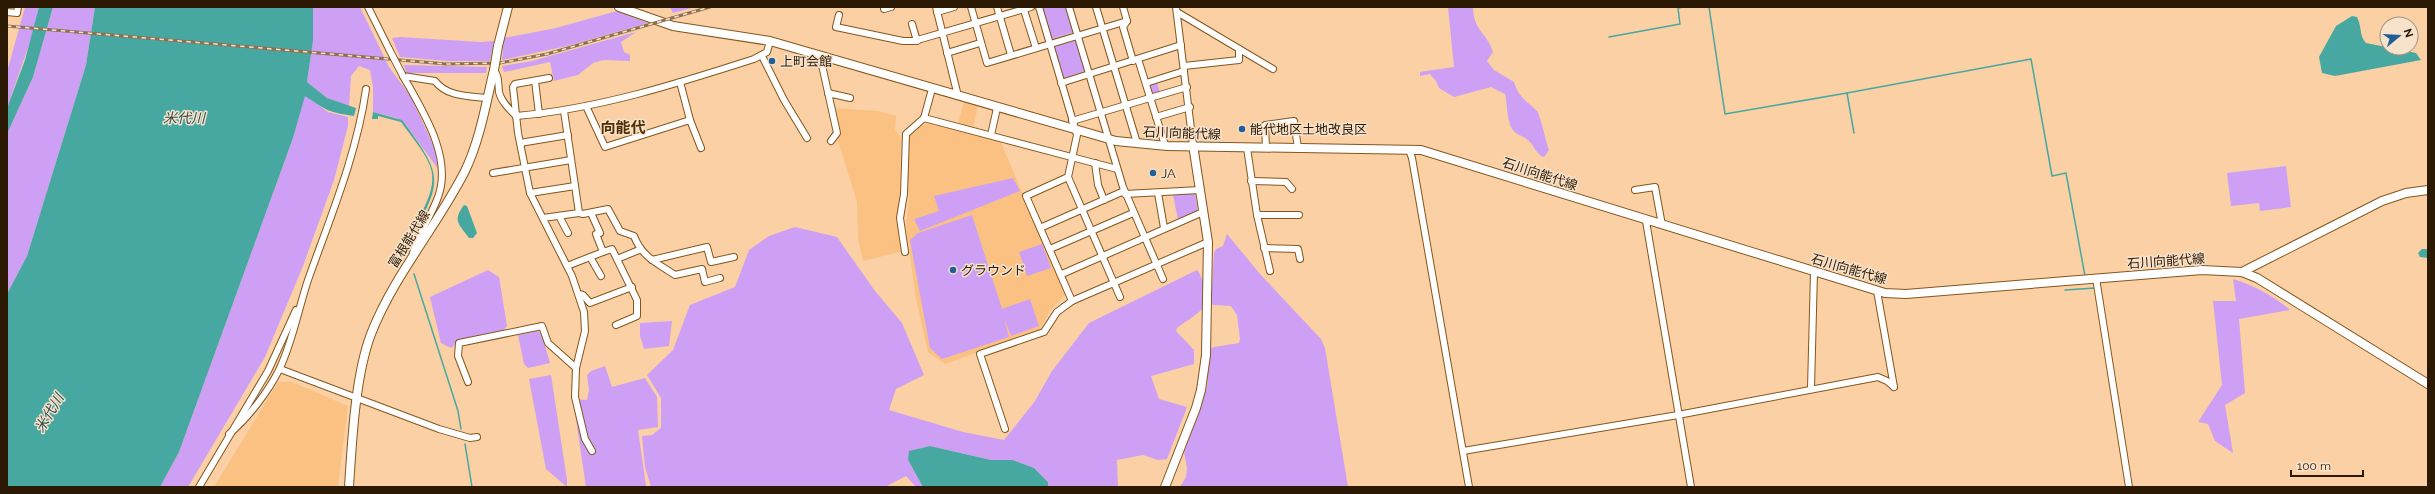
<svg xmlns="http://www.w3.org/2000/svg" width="2435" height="494" font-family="Raleway,'Noto Sans JP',sans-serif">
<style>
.built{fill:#fbc183}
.green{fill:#cda0f5}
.water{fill:#47a8a1}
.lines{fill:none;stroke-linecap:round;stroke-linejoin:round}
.stream{stroke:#47a8a1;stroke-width:1.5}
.street-casing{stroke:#84561d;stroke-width:8}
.secondary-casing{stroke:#84561d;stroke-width:10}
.street{stroke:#fff;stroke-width:6}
.secondary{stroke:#fff;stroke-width:8}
.rail-casing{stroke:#8e7050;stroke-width:3}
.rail{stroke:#f7e2cc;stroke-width:1.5;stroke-dasharray:4.5;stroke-linecap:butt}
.street-bridge-casing{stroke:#84561d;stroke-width:8;stroke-linecap:butt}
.secondary-bridge-casing{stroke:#84561d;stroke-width:10;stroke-linecap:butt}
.street-bridge{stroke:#fff;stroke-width:6}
.secondary-bridge{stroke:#fff;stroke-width:8}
.poi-dot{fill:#206096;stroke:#f7e2cc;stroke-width:1.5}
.labels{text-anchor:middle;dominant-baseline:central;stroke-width:3;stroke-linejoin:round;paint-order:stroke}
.poi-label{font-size:13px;fill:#2c1903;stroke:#f7e2cc;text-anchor:start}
.street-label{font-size:13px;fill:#2c1903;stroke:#f7e2cc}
.water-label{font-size:14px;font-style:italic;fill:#314f4c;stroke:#f7e2cc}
.quarter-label{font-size:15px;font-weight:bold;fill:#4f2d00;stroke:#f7e2cc}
</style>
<rect width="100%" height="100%" fill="#fad0a4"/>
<g class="built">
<polygon points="964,102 978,106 973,128 958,124"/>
<polygon points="833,108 878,111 896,116 895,130 901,138 899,218 903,251 863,261 858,239 857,202 838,141"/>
<polygon points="930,122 1001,142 1065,295 1049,312 1040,330 945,364 928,352 916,298 906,227 909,199 907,138 909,132"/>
<polygon points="278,382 292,382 348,406 338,487 214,487"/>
</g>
<g class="green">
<polygon points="25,7 39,7 31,39 7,108 7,72"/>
<polygon points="53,7 95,7 86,65 27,256 7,294 7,134 33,77"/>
<polygon points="313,7 360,7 389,67 411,97 435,149 438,169 407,126 397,118 373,112 373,87 370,70 359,66 351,76 349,106 327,98 307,82 313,41"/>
<polygon points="670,7 695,7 673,13"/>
<polygon points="1042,7 1067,7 1074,32 1052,39"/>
<path d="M1448 7H1473C1473 31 1487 32 1493 52L1487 61 1494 70 1514 82C1519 98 1526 100 1537 111 1540 114 1546 142 1549 150L1544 157C1536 154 1535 147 1529 141 1526 137 1520 136 1516 133 1506 126 1508 105 1505 94L1491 87 1454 97 1439 88 1436 81 1430 74 1420 76V72L1454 67Z"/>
<polygon points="617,11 648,23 567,46 502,60 504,38 556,28"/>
<polygon points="636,32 621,42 624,52 630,55 630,61 603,60 593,63 578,75 554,81 550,62 504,72 502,66 532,61"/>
<polygon points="400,37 481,42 494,41 490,61 447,61 400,57 392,38"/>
<polygon points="1076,37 1086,71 1062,79 1052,45"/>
<polygon points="404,65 487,67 486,73 406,73"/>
<polygon points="1157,82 1160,93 1154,95 1149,86"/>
<polygon points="305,95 328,112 348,117 348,126 334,180 303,266 265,357 188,487 160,487 179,452 293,138"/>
<polygon points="2286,166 2291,207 2260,211 2259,203 2231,206 2227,173"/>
<polygon points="1013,178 1020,191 920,231 914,219 939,211 934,196"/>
<polygon points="1195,193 1198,214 1178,220 1173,195"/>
<polygon points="972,215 1002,309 1030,299 1039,326 1011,336 1004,318 1009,337 942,359 930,348 910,240 918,233"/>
<path d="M795 227 837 237 875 291 902 323 924 375 896 389 889 410 963 432 1004 440 1035 401 1052 371 1089 323 1197 270C1204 278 1209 300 1202 309 1196 316 1184 322 1177 328L1176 331 1194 350V364L1151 376 1159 399 1187 407 1167 459 1158 460 1143 455 1117 460 1118 487H1048V482L1034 468 1013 460H991L930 446 910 451 908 460 923 487H916L906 476 885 487H651L645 467 642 436 652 435 661 428V398L647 375 673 350 690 305 735 287 749 250 769 236Z"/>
<polygon points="1227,234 1260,274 1321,339 1325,348 1348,487 1180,487 1186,477 1187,468 1184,452 1207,387 1210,349 1214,347 1239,343 1240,339 1237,315 1231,306 1213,305 1211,302 1214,253 1216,249 1223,246"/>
<polygon points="1042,244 1051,268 1027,276 1019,252"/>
<polygon points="488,270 499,277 507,326 504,330 460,340 451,348 441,343 430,297"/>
<path d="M2233 279C2255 286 2272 295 2290 310L2239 319 2245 393 2225 405 2233 453 2215 441 2208 424 2198 422 2222 385 2213 301H2236Z"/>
<polygon points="672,321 669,346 644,349 640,336 640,323"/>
<polygon points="538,331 542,335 550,363 528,368 524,364 518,335"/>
<polygon points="605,366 612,387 645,378 657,397 658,427 638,430 646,486 586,487 573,399 587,400 589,390 587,375 591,371"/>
<polygon points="551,375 567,480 567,487 546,469 529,379"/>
</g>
<g class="water">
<polygon points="39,7 53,7 33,77 7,134 7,108 25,60"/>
<path d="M95 7H313V41L307 82 327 98 356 108 354 116C327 112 328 111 305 96L293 138 179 452 160 487H7V294L27 256 86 65Z"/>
<path d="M2352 16 2357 17C2362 26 2359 36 2366 43L2416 53 2421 60 2335 76 2322 73 2319 57 2336 26Z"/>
<path d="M373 112 402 120C447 180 441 181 408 245L406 243C415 221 440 191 430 166 424 150 410 135 401 122L378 116V119H372Z"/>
<path d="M464 205 467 206 477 233 473 238H469C459 224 452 221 464 205Z"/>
<polygon points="2422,249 2428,249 2428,258 2420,257 2418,253"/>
<polygon points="930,446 991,460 1013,460 1034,468 1048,482 1048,487 923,487 908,460 909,451"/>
</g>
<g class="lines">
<g class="stream">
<polyline points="1709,7 1725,114 1847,93"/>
<polyline points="1609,37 1680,24 1678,8 1684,7"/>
<polyline points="1854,133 1847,93 2031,59 2052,176 2066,173 2085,276"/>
<polyline points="414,274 458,411 461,429"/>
<polyline points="2065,290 2095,288"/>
<polyline points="465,444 472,487"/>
</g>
<g class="street-casing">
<g id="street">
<polyline points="368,7 389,49"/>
<polyline points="936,7 958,96"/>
<polyline points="971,7 987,63 1127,21"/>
<polyline points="997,7 1011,55"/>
<polyline points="1023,7 1036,48"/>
<polyline points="1039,7 1077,135 1068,177 1120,297"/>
<polyline points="1069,7 1123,187 1163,279"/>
<polyline points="1096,7 1137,143"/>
<polyline points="1123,7 1127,21 1123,27 1133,61"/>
<polyline points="1176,7 1193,145"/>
<polyline points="884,9 891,7"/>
<polyline points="7,12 17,13 18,7"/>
<polyline points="937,12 954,7"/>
<polyline points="1177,12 1273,69"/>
<polyline points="839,15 836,27 903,41 914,41 1031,7"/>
<polyline points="912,24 917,41"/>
<polyline points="947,53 980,43"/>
<polyline points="762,56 784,100 807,138"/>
<polyline points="820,56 837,133 831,141"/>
<polyline points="1138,59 1165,145"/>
<polyline points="1184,66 1239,60 1239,49"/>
<path d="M494 70C499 77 498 82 499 92 501 101 509 109 516 116"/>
<path d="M403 76C422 110 453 157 438 197 431 217 418 233 413 253"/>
<path d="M403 76 435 81C447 97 469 96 487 98"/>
<polyline points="549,78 515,84 513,87 518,133 530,193 572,276 584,312 585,331 576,368 575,397 585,439 592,451"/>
<polyline points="535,81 539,114"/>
<polyline points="680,82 690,120 701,148"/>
<polyline points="1061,83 1181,45"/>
<polyline points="1146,83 1184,71"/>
<polyline points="932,89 924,118 1117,169"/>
<polyline points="828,93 850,98"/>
<polyline points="586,106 605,147 690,120"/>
<path d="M564 111 579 213 583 214 608 209 620 231 634 236C642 257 657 263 675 275L702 269 705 282 720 278"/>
<path d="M516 116C598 109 676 84 754 59L767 52 770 41"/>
<polyline points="1156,117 1190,107"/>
<polyline points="1072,121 1187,87"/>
<polyline points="991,135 997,108"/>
<polyline points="520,143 568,135"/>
<polyline points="1247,148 1257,215 1270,271"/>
<polyline points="1266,148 1265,125 1294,121 1298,148"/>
<polyline points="1409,150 1412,158 1469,487"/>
<polyline points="1095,163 1098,185 1104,200"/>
<polyline points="493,173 571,160"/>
<polyline points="1068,177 1026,196 1072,301"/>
<polyline points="1251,181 1286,182 1292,189"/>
<polyline points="1635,190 1655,187 1662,225"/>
<polyline points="530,193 575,186"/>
<polyline points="1158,193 1164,228"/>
<polyline points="1125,194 1200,190"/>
<polyline points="1257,215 1299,215"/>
<polyline points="559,216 568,233"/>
<polyline points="543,218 579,213"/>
<polyline points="1646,221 1691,487"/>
<polyline points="1040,228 1124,191"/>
<polyline points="1264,248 1298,249 1300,259"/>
<polyline points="1050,249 1133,213"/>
<polyline points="603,252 612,249 637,300 637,316 616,325"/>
<polyline points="905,252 900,218 904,194 906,134 924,118"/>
<polyline points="590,257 601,276"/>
<polyline points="617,259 639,250"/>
<polyline points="652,260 707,247 711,262 734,257"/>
<polyline points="567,266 603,252 596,234 600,233 591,213"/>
<polyline points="1062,274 1203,212"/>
<polyline points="2096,278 2129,487"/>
<polyline points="1877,291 1894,387"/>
<polyline points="580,294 583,295 590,303 632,287"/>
<polyline points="280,369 439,429 470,438 477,437"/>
<polyline points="468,382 458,356 459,343 542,326 548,343 576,368"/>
<polyline points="1811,388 1814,272"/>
<polyline points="1005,429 980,354 1044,332 1057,312 1072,301 1208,242"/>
<path d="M229 434C248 418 268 392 279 370 293 341 298 310 308 280 330 218 357 154 366 89"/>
<polyline points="1463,451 1678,415 1878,377 1887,381 1894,387"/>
<polyline points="199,487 268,371 296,310"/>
</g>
</g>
<g class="secondary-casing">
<g id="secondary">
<polyline points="619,7 673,26 770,41 1116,141 1167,146 1421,150 1885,293 1906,294 2202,270 2242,272 2257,278 2428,384"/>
<polyline points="498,46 508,7"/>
<polyline points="2242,272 2382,201 2406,193 2428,190"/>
<path d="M349 487C352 442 355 376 371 334 394 275 436 228 465 171 480 140 486 103 494 70"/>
<polyline points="1165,487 1196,408 1201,390 1206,355 1208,242 1193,145"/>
</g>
</g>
<use href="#street" class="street"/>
<use href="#secondary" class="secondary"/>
<g class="rail-casing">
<polyline id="rail" points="7,26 446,64 500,63 547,54 710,7"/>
</g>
<use href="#rail" class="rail"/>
<g class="street-bridge-casing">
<polyline id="street-bridge" points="389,49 403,76"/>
</g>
<g class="secondary-bridge-casing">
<polyline id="secondary-bridge" points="494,70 498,46"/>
</g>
<use href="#street-bridge" class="street-bridge"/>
<use href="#secondary-bridge" class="secondary-bridge"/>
</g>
<g class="poi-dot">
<circle cx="772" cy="61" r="4"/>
<circle cx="1242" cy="129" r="4"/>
<circle cx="1153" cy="173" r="4"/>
<circle cx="953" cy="270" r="4"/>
</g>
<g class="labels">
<g class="poi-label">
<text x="780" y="61">上町会館</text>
<text x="1250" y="129">能代地区土地改良区</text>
<text x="1161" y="173">JA</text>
<text x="961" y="270">グラウンド</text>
</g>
<g class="street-label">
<text transform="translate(1182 133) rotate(2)">石川向能代線</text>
<text transform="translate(1540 174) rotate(18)">石川向能代線</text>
<text transform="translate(409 239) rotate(-58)">富根能代線</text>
<text transform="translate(2166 261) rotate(-4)">石川向能代線</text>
<text transform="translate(1849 269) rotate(16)">石川向能代線</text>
</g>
<g class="water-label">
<text x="184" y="118">米代川</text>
<text transform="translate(49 413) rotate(-59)">米代川</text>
</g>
<g class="quarter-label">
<text x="623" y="128">向能代</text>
</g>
</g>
<rect width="2435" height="494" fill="none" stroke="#2c1903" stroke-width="16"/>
<g transform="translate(2399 36) rotate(72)"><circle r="19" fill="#f7e2cc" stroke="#a6927c"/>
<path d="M0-3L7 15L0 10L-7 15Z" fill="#206096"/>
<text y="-6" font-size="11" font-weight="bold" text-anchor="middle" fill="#2c1903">N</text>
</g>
<path d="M2291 470v6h72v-6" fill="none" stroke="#2c1903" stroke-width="2"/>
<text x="2297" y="470" font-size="12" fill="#2c1903" stroke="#f7e2cc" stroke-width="3" paint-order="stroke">100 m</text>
</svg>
